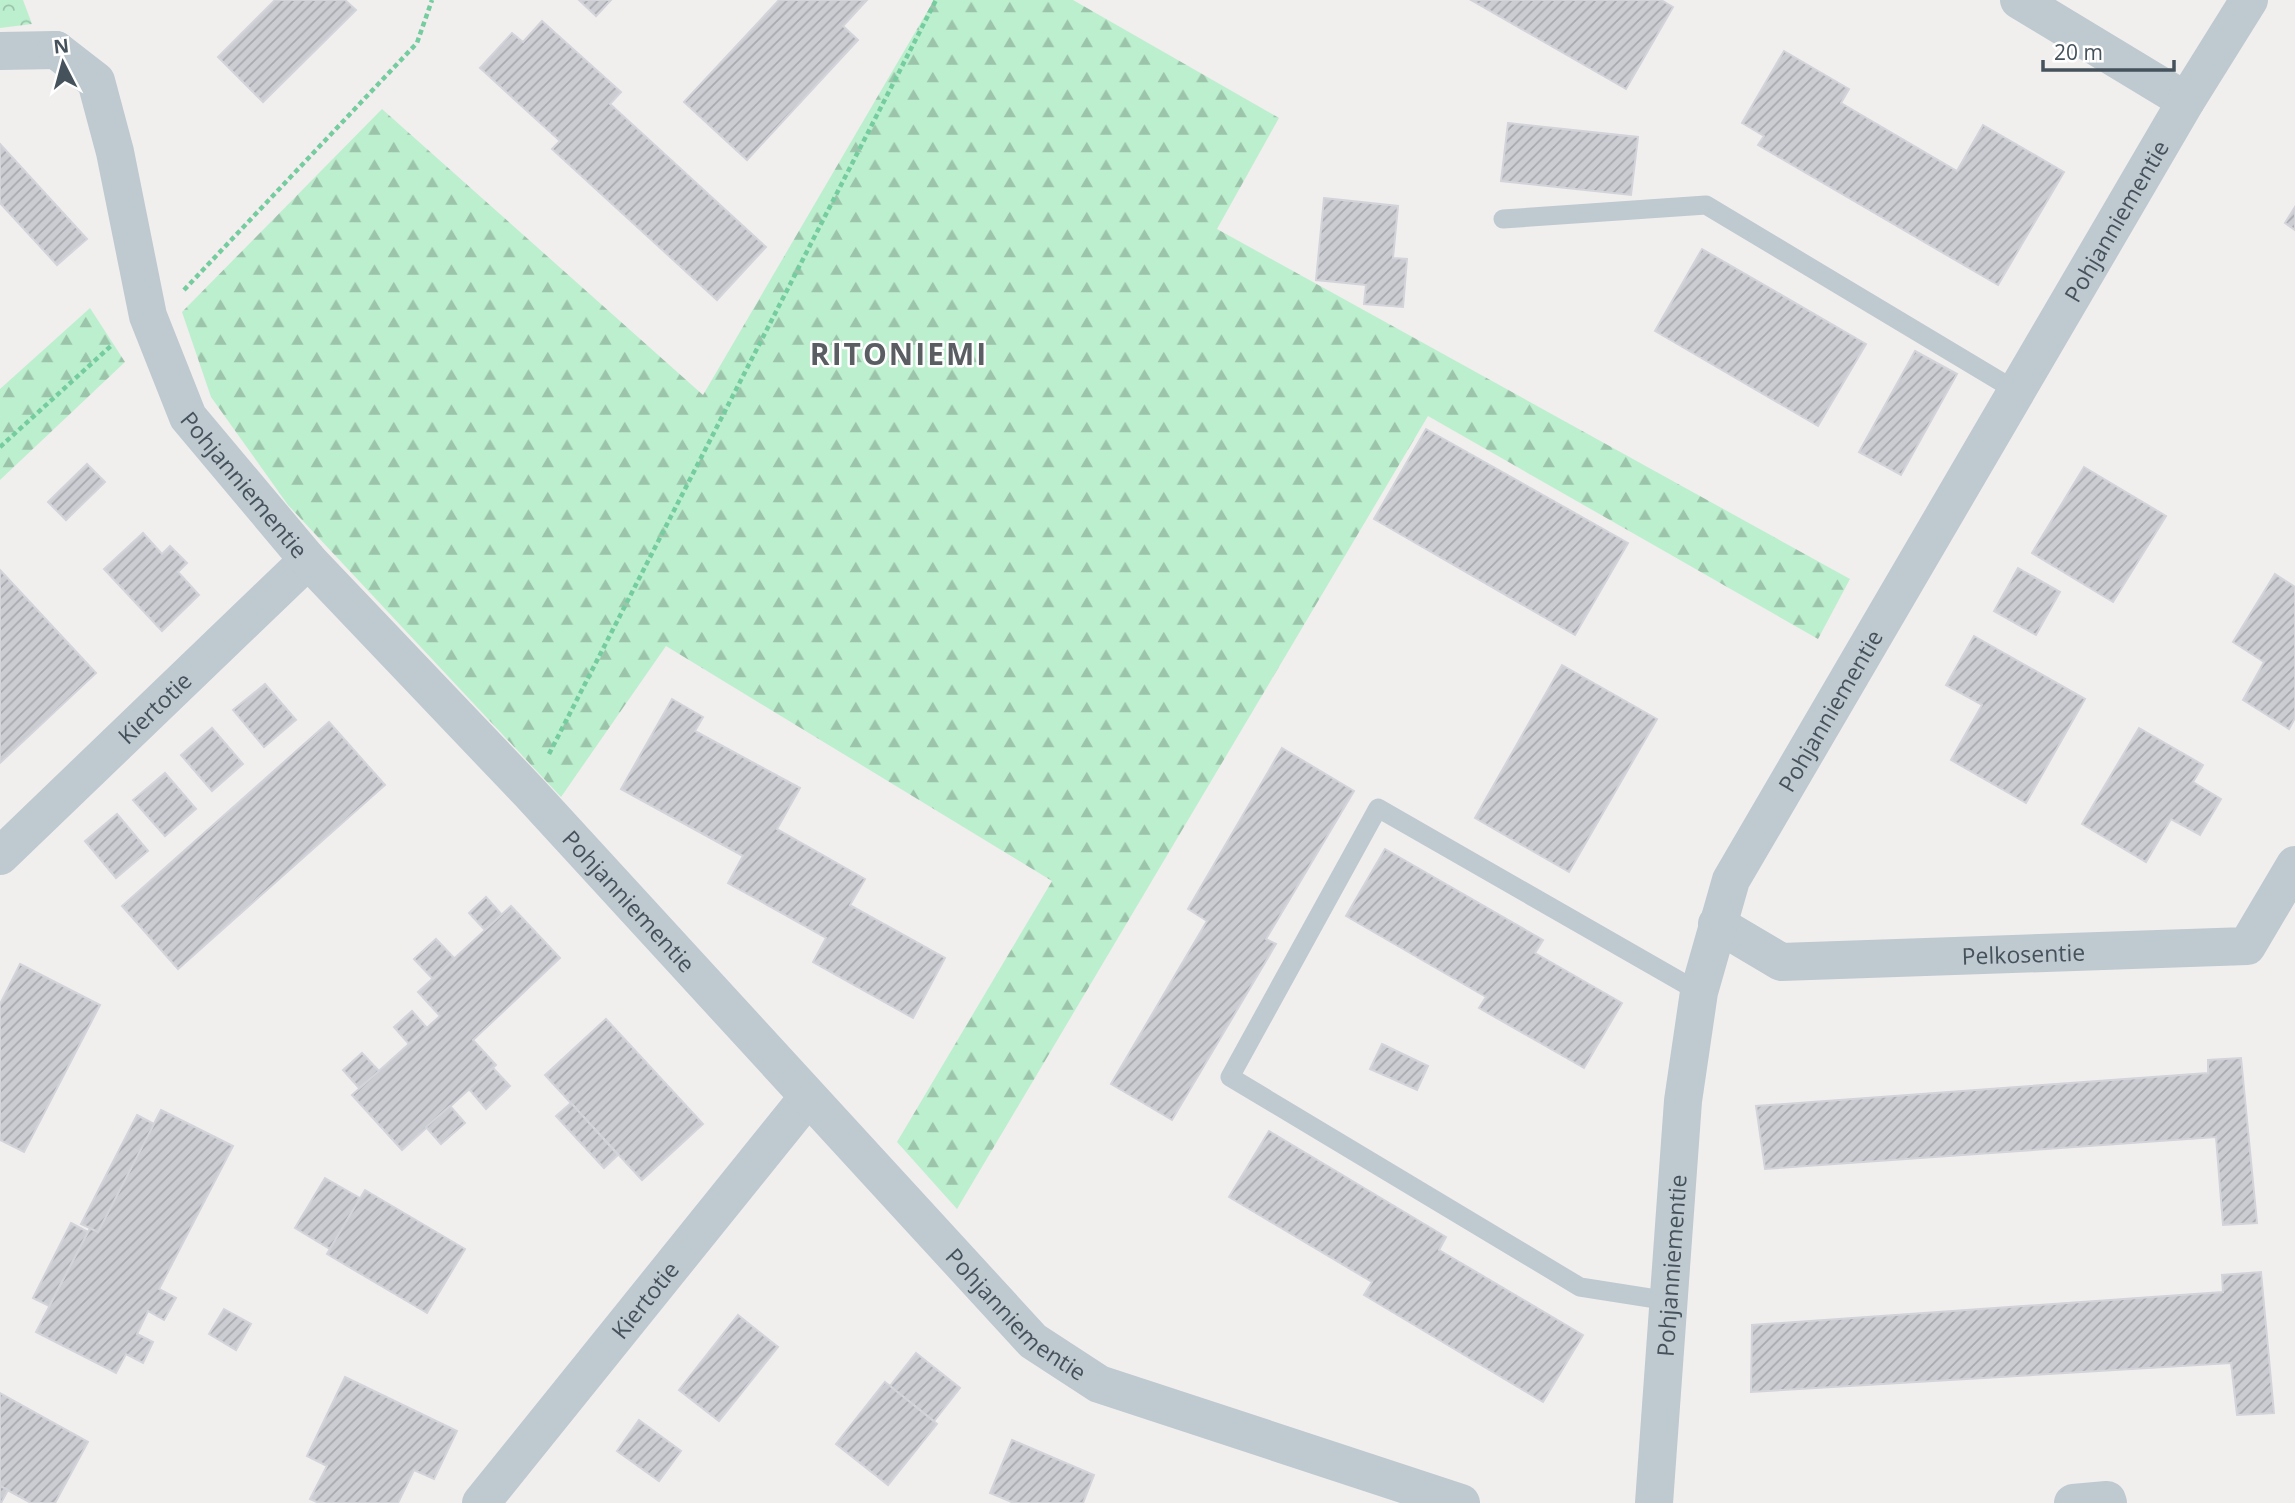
<svg xmlns="http://www.w3.org/2000/svg" width="2295" height="1503" font-family="'Open Sans',sans-serif">
<style>
.forest{fill:url(#forest-firs)}
.park{fill:url(#park-crowns)}
.building{fill:url(#building-hatch);stroke:#d2d4da;stroke-width:2}
.lines{fill:none;stroke-linecap:round;stroke-linejoin:round}
.path{stroke:#74cc9f;stroke-width:4.5;stroke-dasharray:5 3.5;stroke-linecap:butt}
.service{stroke:#bec9d0;stroke-width:19}
.minor{stroke:#bec9d0;stroke-width:38}
.tertiary{stroke:#bec9d0;stroke-width:38}
.labels{text-anchor:middle;dominant-baseline:central;stroke-width:5;stroke-linejoin:round;paint-order:stroke}
.street-label{font-size:23px;fill:#46525b;stroke:#fff}
.district-label{font-size:30px;font-weight:bold;letter-spacing:2px;fill:#5a5e63;stroke:#fff}
</style>
<defs>
<pattern id="forest-firs" width="22" height="20" patternUnits="userSpaceOnUse" patternTransform="scale(1.75)"><rect width="22" height="20" fill="#bcefce"/><path d="M5 1l3.5 6h-7zM16 11l3.5 6h-7z" fill="#9bc4aa"/></pattern>
<pattern id="park-crowns" width="20" height="18" patternUnits="userSpaceOnUse" patternTransform="scale(1.75)"><rect width="20" height="18" fill="#bcefce"/><path d="M2 6a3 3 0 1 1 6 0M12 15a3 3 0 1 1 6 0" fill="none" stroke="#9bc4aa"/></pattern>
<pattern id="building-hatch" width="6" height="6" patternUnits="userSpaceOnUse" patternTransform="scale(1.75)"><rect width="6" height="6" fill="#cbcdd3"/><path d="M-1 1l2-2M0 6l6-6M5 7l2-2" fill="none" stroke="#a7a9ae"/></pattern>
</defs>
<rect width="100%" height="100%" fill="#f1eeee"/>
<g class="forest">
<polygon points="934,0 1073,0 1279,118 1217,229 1850,579 1818,639 1428,416 957,1209 897,1142 1052,881 666,646 561,797 288,505 211,397 182,312 382,109 703,395"/>
<polygon points="90,308 125,362 0,480 0,389"/>
</g>
<polygon class="park" points="0,0 23,0 32,24 0,28"/>
<g class="building">
<polygon points="275,0 345,0 356,10 263,102 218,57"/>
<polygon points="579,0 611,0 596,16"/>
<polygon points="779,0 867,0 843,26 858,40 747,160 684,102"/>
<polygon points="1471,0 1661,0 1673,7 1626,89"/>
<polygon points="542,21 621,92 610,104 766,247 717,300 552,149 560,141 480,68 512,33 523,42"/>
<polygon points="1784,51 1849,89 1841,103 1957,171 1983,125 2064,172 1998,285 1758,145 1764,136 1742,123"/>
<polygon points="1508,123 1638,137 1631,195 1501,181"/>
<polygon points="0,144 87,239 57,265 0,203"/>
<polygon points="1324,198 1398,206 1393,258 1407,259 1403,307 1364,304 1366,285 1316,280"/>
<polygon points="2295,207 2295,230 2285,223"/>
<polygon points="1702,249 1866,344 1818,426 1655,331"/>
<polygon points="1915,351 1957,374 1901,475 1859,452"/>
<polygon points="1426,429 1628,543 1575,635 1374,519"/>
<polygon points="87,464 105,482 66,520 48,502"/>
<polygon points="2084,467 2166,516 2113,602 2032,553"/>
<polygon points="143,533 162,554 170,546 187,563 178,572 199,595 162,631 104,569"/>
<polygon points="2018,568 2060,592 2036,635 1994,611"/>
<polygon points="0,570 96,673 0,763"/>
<polygon points="2275,574 2295,587 2295,718 2289,729 2243,700 2264,662 2233,642"/>
<polygon points="1974,636 2085,699 2026,803 1951,760 1982,705 1946,685"/>
<polygon points="1562,665 1657,719 1569,872 1475,818"/>
<polygon points="265,684 296,720 264,747 233,710"/>
<polygon points="672,699 703,717 695,731 800,788 777,829 865,879 850,905 945,958 913,1018 813,962 826,938 728,883 743,856 621,789"/>
<polygon points="329,722 385,785 178,969 122,906"/>
<polygon points="212,728 243,764 212,791 181,755"/>
<polygon points="2139,728 2203,765 2193,782 2221,799 2200,835 2171,819 2146,862 2082,824"/>
<polygon points="1282,748 1354,791 1266,939 1276,944 1172,1120 1111,1084 1207,921 1188,909"/>
<polygon points="165,773 196,809 165,836 133,800"/>
<polygon points="117,814 148,851 116,878 85,841"/>
<polygon points="1385,849 1543,940 1535,953 1622,1003 1584,1068 1479,1008 1486,997 1346,916"/>
<polygon points="486,897 502,915 485,930 469,913"/>
<polygon points="511,906 560,958 473,1040 496,1065 402,1150 352,1095 440,1016 418,992"/>
<polygon points="436,939 455,959 433,979 414,959"/>
<polygon points="20,964 100,1005 24,1152 0,1140 0,1004"/>
<polygon points="412,1011 427,1028 409,1044 394,1027"/>
<polygon points="606,1019 703,1124 642,1180 545,1075"/>
<polygon points="1382,1044 1428,1066 1417,1090 1370,1069"/>
<polygon points="362,1053 379,1071 359,1088 343,1070"/>
<polygon points="2241,1058 2257,1223 2223,1225 2216,1137 1765,1169 1756,1106 2208,1073 2208,1060"/>
<polygon points="493,1068 510,1086 486,1109 469,1089"/>
<polygon points="571,1103 618,1155 604,1168 556,1116"/>
<polygon points="450,1106 465,1123 441,1144 426,1127"/>
<polygon points="161,1110 233,1146 159,1289 176,1298 164,1320 148,1311 137,1334 153,1342 143,1363 126,1354 116,1373 36,1332 90,1228 98,1232"/>
<polygon points="137,1115 154,1124 98,1232 81,1224"/>
<polygon points="1269,1131 1446,1237 1439,1250 1583,1335 1543,1402 1364,1295 1372,1282 1229,1197"/>
<polygon points="325,1178 360,1198 330,1249 295,1228"/>
<polygon points="365,1190 465,1249 427,1313 327,1254"/>
<polygon points="71,1223 88,1232 49,1306 33,1298"/>
<polygon points="2261,1272 2274,1413 2237,1415 2231,1363 1751,1392 1752,1325 2223,1292 2222,1275"/>
<polygon points="224,1309 251,1324 236,1350 209,1334"/>
<polygon points="738,1315 778,1347 719,1421 679,1390"/>
<polygon points="916,1353 960,1388 934,1421 890,1386"/>
<polygon points="345,1377 457,1431 434,1479 414,1470 398,1503 319,1503 310,1499 327,1466 307,1456"/>
<polygon points="885,1382 937,1424 888,1485 836,1444"/>
<polygon points="0,1393 88,1442 55,1503 31,1503 0,1486"/>
<polygon points="639,1420 681,1451 659,1481 617,1451"/>
<polygon points="1012,1440 1094,1475 1083,1503 1014,1503 990,1493"/>
<polygon points="0,1486 8,1490 1,1503 0,1503"/>
</g>
<g class="lines">
<g class="path">
<polyline points="184,290 417,43 432,0"/>
<polyline points="0,447 113,344"/>
<polyline points="549,754 936,0"/>
</g>
<g class="service">
<polyline points="1503,219 1706,205 2018,392"/>
<polyline points="1669,1301 1580,1287 1230,1077 1378,808 1699,992"/>
</g>
<g class="minor">
<polyline points="2019,0 2186,101"/>
<polyline points="0,51 56,50"/>
<path id="s1" d="M0 856 308 560"/>
<path id="s2" d="M1717 924 1781 962 2247 946 2295 865"/>
<path id="s3" d="M481 1503 808 1097"/>
<polyline points="2073,1503 2107,1500 2108,1503"/>
</g>
<g class="tertiary">
<path id="s4" d="M56 50 96 81 115 152 148 316 188 417 308 560 529 792 1033 1341 1099 1384 1461 1503"/>
<path id="s5" d="M1654 1503 1683 1101 1699 992 1731 880 2186 101 2249 0"/>
</g>
</g>
<g class="labels">
<g class="street-label">
<text stroke="none"><textPath href="#s5" startOffset="1393">Pohjanniementie</textPath></text>
<text stroke="none"><textPath href="#s4" startOffset="488">Pohjanniementie</textPath></text>
<text stroke="none"><textPath href="#s1" startOffset="214">Kiertotie</textPath></text>
<text stroke="none"><textPath href="#s5" startOffset="826">Pohjanniementie</textPath></text>
<text stroke="none"><textPath href="#s4" startOffset="1055">Pohjanniementie</textPath></text>
<text stroke="none"><textPath href="#s2" startOffset="317">Pelkosentie</textPath></text>
<text stroke="none"><textPath href="#s5" startOffset="238">Pohjanniementie</textPath></text>
<text stroke="none"><textPath href="#s3" startOffset="261">Kiertotie</textPath></text>
<text stroke="none"><textPath href="#s4" startOffset="1622">Pohjanniementie</textPath></text>
</g>
<g class="district-label">
<text x="899" y="353">RITONIEMI</text>
</g>
</g>
<g transform="translate(63 63) rotate(354)" stroke="#ffffff" stroke-width="5" paint-order="stroke">
<path d="M0-5L12 26L0 18L-12 26Z" fill="#46525b"/>
<text y="-10" font-size="19" font-weight="bold" text-anchor="middle" fill="#46525b">N</text>
</g>
<path d="M2043 60v10h131v-10" fill="none" stroke="#46525b" stroke-width="3.5"/>
<text x="2054" y="60" font-size="21" fill="#46525b" stroke="#ffffff" stroke-width="5" paint-order="stroke">20 m</text>
</svg>
